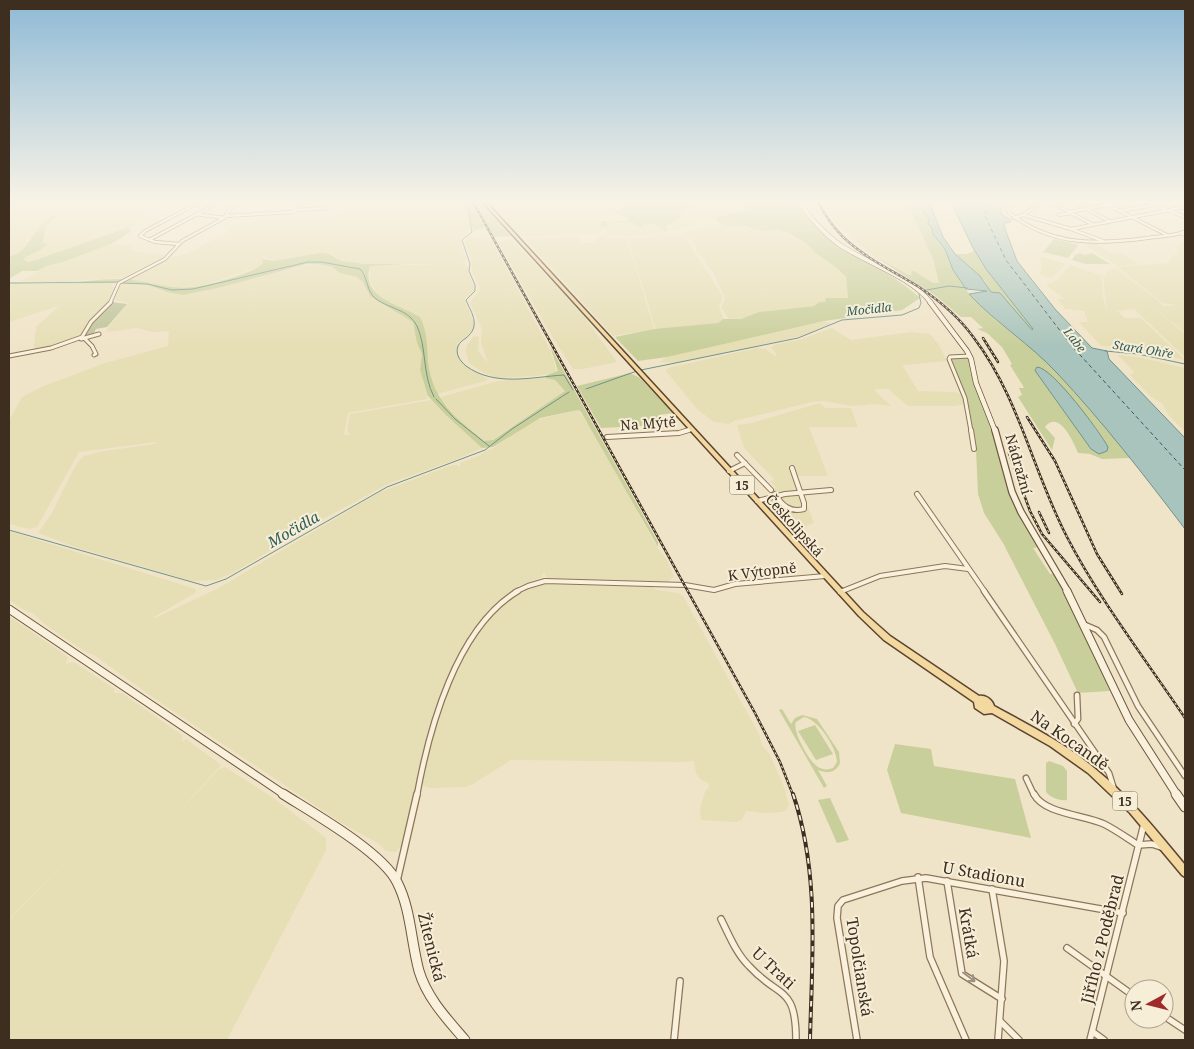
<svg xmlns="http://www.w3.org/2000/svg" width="1194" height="1049" font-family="'Noto Serif',serif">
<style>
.farmland{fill:#e6deb5}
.green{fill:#c9cf9b;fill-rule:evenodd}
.cemetery{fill:#bfc49a}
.water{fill:#a9c4bc;stroke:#6f938a}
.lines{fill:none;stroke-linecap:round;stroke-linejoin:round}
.stream{stroke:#6f938a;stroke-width:1}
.ferry{stroke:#2f5d5a;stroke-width:1;stroke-dasharray:4 3;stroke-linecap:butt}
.street-far4-casing{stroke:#8d765c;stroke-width:4}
.street-far3-casing{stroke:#8d765c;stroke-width:5}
.street-far2-casing{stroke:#8d765c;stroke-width:6}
.street-far1-casing{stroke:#8d765c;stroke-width:7}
.street-casing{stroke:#8d765c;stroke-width:8}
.secondary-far4-casing{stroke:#6f573f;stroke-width:5}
.secondary-far3-casing{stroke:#6f573f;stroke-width:6}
.secondary-far2-casing{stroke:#6f573f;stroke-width:8}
.secondary-far1-casing{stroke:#6f573f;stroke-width:9}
.secondary-casing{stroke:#6f573f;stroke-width:11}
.primary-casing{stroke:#5b4430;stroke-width:3}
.street-far4{stroke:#faf1dc;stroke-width:2.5}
.street-far3{stroke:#faf1dc;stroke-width:3}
.street-far2{stroke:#faf1dc;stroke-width:4}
.street-far1{stroke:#faf1dc;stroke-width:4.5}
.street{stroke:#faf1dc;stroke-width:5.5}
.secondary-far4{stroke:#faf1dc;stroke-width:4}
.secondary-far3{stroke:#faf1dc;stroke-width:4.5}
.secondary-far2{stroke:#faf1dc;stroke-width:5.5}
.secondary-far1{stroke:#faf1dc;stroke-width:7}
.secondary{stroke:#faf1dc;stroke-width:9}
.primary{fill:#f3d9a0;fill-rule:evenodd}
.rail-far1-casing{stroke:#3d2e20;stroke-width:2.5}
.rail-casing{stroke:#3d2e20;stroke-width:4}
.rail-far1{stroke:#f7eed8;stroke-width:1;stroke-dasharray:2.5;stroke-linecap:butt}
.rail{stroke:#f7eed8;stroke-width:2;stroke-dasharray:5.5;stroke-linecap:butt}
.oneway{stroke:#9c907e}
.labels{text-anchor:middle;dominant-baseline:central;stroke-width:4;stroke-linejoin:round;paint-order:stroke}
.far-water-label{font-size:12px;font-style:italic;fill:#2f5d5a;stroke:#f7eed8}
.shield{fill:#f7eed8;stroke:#756857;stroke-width:1}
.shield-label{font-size:12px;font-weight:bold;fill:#3d2e20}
.street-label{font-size:14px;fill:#3d2e20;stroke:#f7eed8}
.water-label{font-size:15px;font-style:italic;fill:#2f5d5a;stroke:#f7eed8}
.near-street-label{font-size:16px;fill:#3d2e20;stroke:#f7eed8}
</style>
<rect width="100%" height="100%" fill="#f0e4c8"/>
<g class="farmland">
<polygon points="9,200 167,200 132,226 28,262 24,260 25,257 47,245 43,243 45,229 58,215 54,216 29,239 20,252 9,257"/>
<polygon points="366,200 464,200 470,230 460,239 466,260 462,263 468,266 469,274 475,289 474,293 465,299 475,327 473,331 457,344 456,352 462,363 489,380 437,394 431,379 422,321 378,296 370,281 370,266 447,264 365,264 341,261 329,254 320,253 274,261 265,258 264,255 262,258 263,263 259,267 204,285 178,288 129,280 171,257 188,253 229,232 227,231 240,223 326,216 339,214 352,208 365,210"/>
<polygon points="485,200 522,200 526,204 543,210 557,220 556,221 559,220 544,209 526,200 637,200 602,220 569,221 601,221 602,231 599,234 522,237 517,235"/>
<polygon points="704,200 755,200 745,205 748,209 744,210 678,230 671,231 671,228 684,210"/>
<polygon points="822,200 906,200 933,259 939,283 933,283 921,275 908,275 871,254 837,225 824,206"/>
<polygon points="612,221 637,224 641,233 644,224 657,224 664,229 667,234 628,237 606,235 605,233 606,224"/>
<polygon points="733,225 752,227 763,231 783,231 806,243 814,252 837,268 846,277 848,298 826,298 825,302 819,302 814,306 759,312 741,319 729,319 721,308 725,298 713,272 696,250 696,245 684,232 706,227"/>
<polygon points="677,234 684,236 722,295 722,300 719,306 723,318 718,323 659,330 655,327 628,239"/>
<polygon points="600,236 627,239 654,329 613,336 525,239 573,237 579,237 580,243 586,243 596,242 595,237"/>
<polygon points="471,237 492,241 550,350 557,372 537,376 497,378 484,373 469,363 466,352 467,345 473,337 477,336 479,337 478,351 488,363 481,342 482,329 470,303 480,288 473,273 471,259 465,244 465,240"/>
<polygon points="512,239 582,314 617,362 583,369 573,369 547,328 498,242"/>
<polygon points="1185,241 1185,332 1153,307 1185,334 1185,357 1134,309 1117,311 1125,318 1141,318 1185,360 1129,347 1101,346 1079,322 1088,322 1084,311 1068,310 1084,310 1065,309 1057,299 1064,299 1062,297 1046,285 1057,280 1070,265 1101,275 1103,297 1107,311 1103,275 1108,278 1105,274 1108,274 1106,272 1116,269 1159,301 1163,306 1177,305 1163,303 1117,267 1169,263 1172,255 1176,255 1177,251 1181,252 1177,250 1177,248 1181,242"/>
<polygon points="1095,243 1113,254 1121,253 1139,264 1118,266 1084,245"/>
<polygon points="111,244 131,245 132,247 129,250 167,255 123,278 83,280 63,283 21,281 47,266 63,262"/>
<polygon points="1040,256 1066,264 1051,278 1040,274 1042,267"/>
<polygon points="313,264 332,267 340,273 357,277 363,282 370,296 409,318 413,322 417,343 422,354 420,370 428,394 427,399 348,413 344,435 350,435 347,430 350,414 432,400 482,448 455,460 390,483 321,520 233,573 216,580 192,581 75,547 38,533 52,513 70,476 78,462 84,456 104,451 155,444 157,442 79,452 37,527 29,529 9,524 9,421 22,397 44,386 105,363 168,346 169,331 153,332 137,328 106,332 109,326 128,303 114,300 119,283 149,285 167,292 183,295 222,287 263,275"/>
<polygon points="101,283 115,283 111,287 115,287 109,302 81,336 58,345 34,350 35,334 37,329 35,328 59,306 9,322 9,284"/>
<polygon points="824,321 831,324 801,336 677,363 659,362 667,357 705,347"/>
<polygon points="832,328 851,340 912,332 930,334 939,345 947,361 902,365 918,391 956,392 963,396 964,404 956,406 908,406 888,389 876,389 875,391 891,406 874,404 852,406 824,401 812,402 734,421 729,424 714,422 697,409 666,371 668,368 757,348 765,349 775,356 777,354 771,348 774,345 802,339"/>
<polygon points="1118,355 1142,358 1185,368 1185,432 1167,413 1163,404 1150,396 1130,375 1134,372"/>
<polygon points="542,378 555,380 565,391 490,441 484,441 463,424 440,399 444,396 498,381"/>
<polygon points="820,403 825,408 851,408 858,427 809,427 828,476 796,476 814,523 798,529 785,527 765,505 765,501 778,496 773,489 776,488 770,481 775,480 744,448 737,425 752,423"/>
<polygon points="578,410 598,439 655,544 667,560 674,577 667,582 547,579 544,572 541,578 518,586 494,605 475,627 450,671 420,768 402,845 396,852 386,851 378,843 343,824 158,701 94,655 84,651 47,626 33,613 26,611 9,600 9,531 196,589 195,593 154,617 155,618 217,589 380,492 449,466 457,465 460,467 460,463 481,455 481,454 495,447 532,421"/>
<polygon points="543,583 601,585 603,587 603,585 650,586 657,590 678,593 683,596 759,734 762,745 770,755 784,787 789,805 787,809 782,812 763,813 746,811 742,820 736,822 701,820 700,809 705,792 709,787 708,783 700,779 696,773 694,761 682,762 511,760 473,784 465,787 431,788 424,786 422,782 427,755 448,691 474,636 497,608 530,587"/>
<polygon points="9,616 68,657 66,664 74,662 115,689 114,693 122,693 182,735 182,742 186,739 221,765 172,819 219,769 225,767 272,797 326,838 326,850 227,1040 9,1040 9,920 104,822 9,919"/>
</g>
<g class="green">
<polygon points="467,200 470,200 484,226 482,229 473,230 467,209"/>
<polygon points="473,200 479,200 511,236 494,237"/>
<path d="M637 200H704L684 210 676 222 666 226 668 229 666 232C660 225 653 222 644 224L641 229 634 223 608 221 606 227 602 228 601 221H564H628V218L614 213Z"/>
<path d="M755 200H794C825 248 880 261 920 298L902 310 824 321 667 357 638 361 615 337 654 329 718 323 723 319H741L759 312 814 306 819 302H825L826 298H848L846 277 837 268 814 252 806 243 787 232 777 230 763 231 746 226 722 225 715 218 747 209 745 205Z"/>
<path d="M906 200H915L929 219 933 234 945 249 953 270 969 294 997 321 1040 356 1057 372 1113 436 1130 458 1102 459 1090 454 1078 453C1074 443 1059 409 1045 427L1055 438 1052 450 1018 397 1022 395 1019 388H1024L1023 386 1010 365 1012 364 1002 347 987 333 977 329 983 328 971 317H961L936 296 871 254 908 275H912L911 271H914L933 283H939L933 259ZM1037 367C1063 391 1091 415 1108 447L1091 449 1036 372 1035 370Z"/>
<path d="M58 215 45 228 43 243 48 244 39 251 25 257 24 260 28 262 35 260 132 226 128 229 132 231 111 244 63 262 47 266 37 271H22L9 279V257C14 255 19 253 23 249 32 240 44 214 58 215Z"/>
<polygon points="1054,239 1078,245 1068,258 1043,252"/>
<path d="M974 250 986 269 1034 330H1031L991 292 985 281 955 254C962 254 970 255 974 250Z"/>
<path d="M320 253 329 254 341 261 365 264H406L370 266C360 298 401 305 420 317 427 330 427 348 428 362 433 401 455 417 484 441L493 440 565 391 555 380 545 378 547 375 558 371 550 346 658 542V547L581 412 578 410 540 418 493 447 482 448 446 415 428 396 420 370 422 354 417 343 413 322 370 296 363 282 357 277 340 273 332 267 317 264H307L222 287 183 295 167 292 149 285 125 283 9 284V282C28 283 47 284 66 283 83 282 99 279 116 279 135 278 154 285 173 287 195 290 219 282 240 275 248 272 258 269 263 263L262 259 274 261Z"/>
<polygon points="1080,253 1084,255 1092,253 1110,264 1086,264 1072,260 1075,255"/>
<polygon points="951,357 968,357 974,383 991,422 1008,485 1040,547 1033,548 1050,574 1056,574 1081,623 1110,691 1078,693 1055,644 1003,543 984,513 978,494 976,450 967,398"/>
<polygon points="630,373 640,378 673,413 659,415 660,425 601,428 577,386"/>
<path d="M782 709 791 724 795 718 802 715 817 719 839 752 840 763C836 773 827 774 818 770L827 786 824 788 779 710ZM804 717C818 719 837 748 837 762L833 768C828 770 823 770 818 767 809 761 792 731 796 722Z"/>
<polygon points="815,725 833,754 816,760 798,731"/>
<polygon points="895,744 931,749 934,766 1015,779 1031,838 901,813 887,770"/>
<path d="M1049 761 1063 766 1067 771V800C1060 801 1051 798 1046 792V763Z"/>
<polygon points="830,798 849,840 837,843 818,800"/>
</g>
<polygon class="cemetery" points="112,302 127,304 107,327 96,329 93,335 83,338 86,336 84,335 93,322"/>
<g class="water">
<path d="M915 200H925L930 204 943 237 955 254 980 276 991 292 1000 293 1032 330 1033 329 986 269 972 246 950 200H1002L1001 214 1011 220 1010 222 1004 223V226L1017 261 1055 309 1092 348 1107 351 1109 359 1185 438V529C1144 475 1103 422 1057 373 1030 344 996 323 969 294L987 291 966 289 953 270 945 249 933 234 932 228 928 224 929 219Z"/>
<path d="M1037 367C1052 367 1100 432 1108 447L1107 451 1099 454 1091 449 1036 372 1035 370Z"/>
</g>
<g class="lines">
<g class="stream">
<path d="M466 200 472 232 462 240 470 264 469 271 475 285V291L466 300C472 314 481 326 466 338 463 340 460 342 458 346 455 354 460 361 466 366 495 387 531 377 564 375L573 390"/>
<polyline points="9,283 118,282"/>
<path d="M121 283 147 284 172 290 193 289 308 262H321L360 269C368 277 366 291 376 299 390 309 408 309 417 326 427 348 422 374 434 397"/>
<polyline points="921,291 949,286 967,288"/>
<polyline points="1105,351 1138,354 1185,364"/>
<polyline points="641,370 798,338 842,320 902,315 919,308 921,303 919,294"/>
<polyline points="586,389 637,371"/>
<polyline points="436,399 455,419 489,446"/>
<polyline points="9,530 206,586 226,579 387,487 485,450 512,429 569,392"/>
</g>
<polyline class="ferry" points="996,200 984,214 1006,260 1071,345 1185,470"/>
<g class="street-far4-casing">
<g id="street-far4">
<polyline points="246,200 304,200"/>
<path d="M1008 200V212C1051 246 1095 245 1147 238 1160 236 1173 236 1185 232"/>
<polyline points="1070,200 1109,221"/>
<polyline points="1098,200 1167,235"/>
<polyline points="1141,200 1185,217"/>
<polyline points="1050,202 1092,224"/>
<polyline points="298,210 327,208"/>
<polyline points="1119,211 1154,205"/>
<polyline points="1069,212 1135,200"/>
<polyline points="196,214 224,218"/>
<polyline points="1023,215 1071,229 1103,241"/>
<polyline points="1059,215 1071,213"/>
<polyline points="226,216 292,212 300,209 301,201"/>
<polyline points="1014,218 1023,215 1040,203 1062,200"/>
<polyline points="1071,229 1185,207"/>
<polyline points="149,240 216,204"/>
<polyline points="179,244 155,242 140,236 145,231 204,200"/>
<polyline points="110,303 119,283 165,259 182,241 224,218 237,200"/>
</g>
</g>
<g class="street-far3-casing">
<g id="street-far3">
<polyline points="84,338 92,346 96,354 94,355"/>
<polyline points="81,339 99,334"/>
<polyline points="9,356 51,348 82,337 91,322 111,302"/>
<polyline points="970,356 950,357 949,359 965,398 971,431"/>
<polyline points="685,431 692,429"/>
</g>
</g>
<g class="street-far2-casing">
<g id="street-far2">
<polyline points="971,430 974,449"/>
<polyline points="607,437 679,433 689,430"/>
<polyline points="737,455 771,490"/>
<polyline points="729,471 745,463"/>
<path d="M775 494C782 505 790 513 804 509V503L792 468"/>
<polyline points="917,494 985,592"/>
<polyline points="757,501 785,494 831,490"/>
<polyline points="515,592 528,586 545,581 685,585 714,590 735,584 825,576"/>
<polyline points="840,592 880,576 945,566 968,569"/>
</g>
</g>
<g class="street-far1-casing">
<g id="street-far1">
<polyline points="984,591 1109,773 1114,789"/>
<polyline points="840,592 842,591"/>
<polyline points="1083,624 1097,630 1104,637 1138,706 1185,776"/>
<polyline points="1074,724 1078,719 1077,695"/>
<polyline points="1026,778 1034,795"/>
<path d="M417 795C429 729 456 628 518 591"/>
</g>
</g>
<g class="street-casing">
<g id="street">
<path d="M1034 794C1044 814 1085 815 1104 824 1116 830 1127 838 1138 845"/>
<polyline points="1138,845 1152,844 1161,847"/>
<polyline points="918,877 930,957 966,1040"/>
<polyline points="397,881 417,794"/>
<polyline points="947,881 962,974 1002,999"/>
<polyline points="992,889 1004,961 998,1040"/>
<path d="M721 919C729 935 736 953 749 966 779 999 796 985 796 1040"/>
<polyline points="1067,948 1134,996"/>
<polyline points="1164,1016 1185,1030"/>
<polyline points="1000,1021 1019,1040"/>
<polyline points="1093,1032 1104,1040"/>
<polyline points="674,1040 680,981"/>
<polyline points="857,1040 837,918 838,906 843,900 902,881 926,878 1123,913"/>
<polyline points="1090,1040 1144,824"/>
</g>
</g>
<g class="secondary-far4-casing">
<g id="secondary-far4">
<path d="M797 200C809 216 823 233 840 245 867 263 912 277 931 303"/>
<polyline points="1182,233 1185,234"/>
</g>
</g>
<g class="secondary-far3-casing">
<polyline id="secondary-far3" points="930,302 967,351 971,359 976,383 995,431"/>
</g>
<g class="secondary-far2-casing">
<polyline id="secondary-far2" points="995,430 1012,492 1021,512 1068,592"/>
</g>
<g class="secondary-far1-casing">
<g id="secondary-far1">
<polyline points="1067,591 1129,720 1177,795"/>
<polyline points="9,609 285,795"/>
</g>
</g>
<g class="secondary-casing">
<g id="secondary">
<path d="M283 794C313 813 382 852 397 882 411 909 411 942 419 971 427 998 447 1019 465 1040"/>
<polyline points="1176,794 1185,807"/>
</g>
</g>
<g class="primary-casing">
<path id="primary" d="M481 200H484L863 612 890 636 979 696C985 695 992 699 994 706 1027 724 1065 743 1094 768 1129 796 1157 831 1185 865V877L1182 875 1130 813 1088 773 1050 746 992 713 984 714 975 708 974 702 884 640 859 616Z"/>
</g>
<use href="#street-far4" class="street-far4"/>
<use href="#street-far3" class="street-far3"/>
<use href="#street-far2" class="street-far2"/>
<use href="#street-far1" class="street-far1"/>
<use href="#street" class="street"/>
<use href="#secondary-far4" class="secondary-far4"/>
<use href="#secondary-far3" class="secondary-far3"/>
<use href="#secondary-far2" class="secondary-far2"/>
<use href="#secondary-far1" class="secondary-far1"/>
<use href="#secondary" class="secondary"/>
<use href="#primary" class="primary"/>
<g class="rail-far1-casing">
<g id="rail-far1">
<polyline points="472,200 755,713 780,762 793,795"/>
<path d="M817 200C824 214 832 226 843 237 865 258 893 271 919 287 940 301 959 317 974 338 1019 397 1033 472 1067 537 1099 599 1146 660 1185 718"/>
<polyline points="983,338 998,362"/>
<polyline points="1027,417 1055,461 1097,554 1122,594"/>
<polyline points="1009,453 1030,511 1042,534 1100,602"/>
<polyline points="1039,512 1049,533"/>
</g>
</g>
<g class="rail-casing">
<path id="rail" d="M793 794C820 873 812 958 810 1040"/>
</g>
<use href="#rail-far1" class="rail-far1"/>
<use href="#rail" class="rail"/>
</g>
<defs><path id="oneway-shaft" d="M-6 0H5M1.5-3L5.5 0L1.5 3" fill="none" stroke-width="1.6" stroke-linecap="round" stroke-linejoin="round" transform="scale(1.25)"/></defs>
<use class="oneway" href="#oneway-shaft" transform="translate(969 977) rotate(37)"/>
<linearGradient id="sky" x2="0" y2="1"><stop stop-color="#8fbad6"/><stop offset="0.58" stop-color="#f8f3e6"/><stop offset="1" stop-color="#f8f3e6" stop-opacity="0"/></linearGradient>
<rect width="1194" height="347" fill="url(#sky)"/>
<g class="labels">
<g class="far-water-label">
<text transform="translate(869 309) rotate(-6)">Močidla</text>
<text transform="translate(1075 340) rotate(52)">Labe</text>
<text transform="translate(1143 349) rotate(9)">Stará Ohře</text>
</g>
<g class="shield">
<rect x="729.5" y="475.5" width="25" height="19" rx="4"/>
<rect x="1112.5" y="791.5" width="25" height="19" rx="4"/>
</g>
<g class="shield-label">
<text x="742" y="485">15</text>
<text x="1125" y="801">15</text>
</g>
<g class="street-label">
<text transform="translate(648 423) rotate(-4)">Na Mýtě</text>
<text transform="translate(1019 464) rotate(74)">Nádražní</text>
<text transform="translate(795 525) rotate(48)">Českolipská</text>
<text transform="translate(762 571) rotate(-7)">K Výtopně</text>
</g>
<g class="water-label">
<text transform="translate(293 529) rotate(-30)">Močidla</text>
</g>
<g class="near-street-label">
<text transform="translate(1070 740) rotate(35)">Na Kocandě</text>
<text transform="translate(984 874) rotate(10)">U Stadionu</text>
<text transform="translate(969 933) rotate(80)">Krátká</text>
<text transform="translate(1102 939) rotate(-76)">Jiřího z Poděbrad</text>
<text transform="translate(432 947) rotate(76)">Žitenická</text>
<text transform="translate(860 967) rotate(81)">Topolčianská</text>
<text transform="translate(774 968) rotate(43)">U Trati</text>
</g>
</g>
<rect width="1194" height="1049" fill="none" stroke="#3d2e20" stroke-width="20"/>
<g transform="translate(1149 1004) rotate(263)"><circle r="24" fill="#f7eed8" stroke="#ada18e"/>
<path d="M0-4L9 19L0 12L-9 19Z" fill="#9e2a2b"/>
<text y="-8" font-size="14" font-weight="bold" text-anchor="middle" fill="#3d2e20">N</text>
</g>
</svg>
